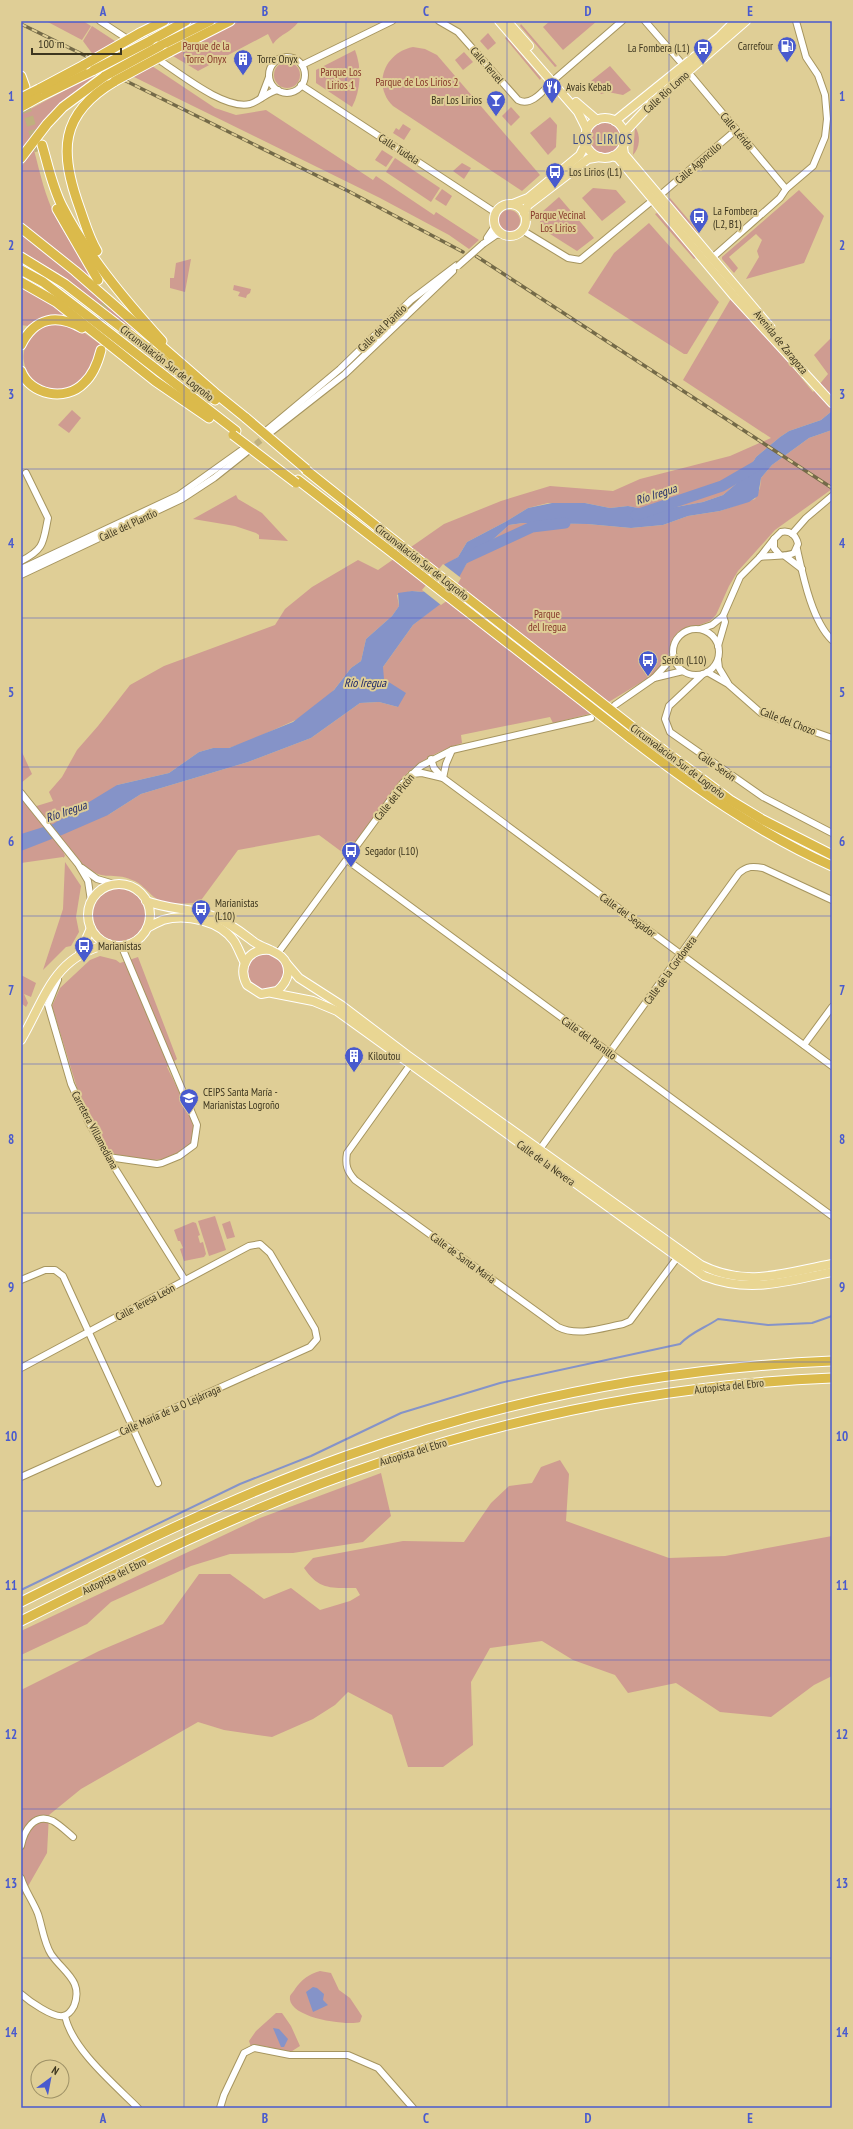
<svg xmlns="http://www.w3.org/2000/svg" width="853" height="2129" font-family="'PT Sans Narrow',sans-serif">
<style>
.green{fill:#cf9c91}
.water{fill:#8593c8}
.pier{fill:#dfce96}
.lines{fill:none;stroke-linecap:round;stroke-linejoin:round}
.stream{stroke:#8593c8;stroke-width:2}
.river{stroke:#8593c8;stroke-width:11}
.minor-tunnel{stroke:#bfb07e;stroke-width:6;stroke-dasharray:6 3;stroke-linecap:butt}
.highway-tunnel{stroke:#bfb07e;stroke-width:9;stroke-dasharray:9 4.5;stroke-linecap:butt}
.minor-casing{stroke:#a6955f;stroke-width:8}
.major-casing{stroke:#fff;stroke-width:10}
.highway-casing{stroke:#fff;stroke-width:11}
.minor{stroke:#fff;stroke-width:6}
.major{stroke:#e9d693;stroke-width:8}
.highway{stroke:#dbba4b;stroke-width:9}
.rail-casing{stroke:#746a48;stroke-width:3.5}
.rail{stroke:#dfce96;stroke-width:2;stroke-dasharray:6;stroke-linecap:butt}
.minor-bridge-casing{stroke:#a6955f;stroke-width:8;stroke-linecap:butt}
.highway-bridge-casing{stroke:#fff;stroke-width:11;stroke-linecap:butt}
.minor-bridge{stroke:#fff;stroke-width:6}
.highway-bridge{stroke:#dbba4b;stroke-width:9}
.grid{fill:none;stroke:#495ace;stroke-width:1;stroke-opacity:0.55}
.labels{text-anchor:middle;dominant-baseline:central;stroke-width:4;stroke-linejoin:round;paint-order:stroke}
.park-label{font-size:11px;fill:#86382a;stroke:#dfce96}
.poi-label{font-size:11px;fill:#3d361f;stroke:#dfce96;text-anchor:start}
.street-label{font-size:11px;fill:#3d361f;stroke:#dfce96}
.water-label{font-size:12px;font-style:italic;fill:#212a69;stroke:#dfce96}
.quarter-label{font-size:13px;letter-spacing:1px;fill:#3e4b87;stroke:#dfce96}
.neatline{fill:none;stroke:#495ace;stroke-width:1.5}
.grid-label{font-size:13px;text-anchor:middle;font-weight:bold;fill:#495ace}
</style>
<rect width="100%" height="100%" fill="#dfce96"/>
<g class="green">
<polygon points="46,21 83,21 91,26 82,40"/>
<path d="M240 21H299C291 33 281 33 273 44L268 34 198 71 173 56Z"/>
<polygon points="550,21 597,21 563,50 543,27"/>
<polygon points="521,24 557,66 555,67 520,26"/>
<polygon points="92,26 118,43 94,56 83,41"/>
<polygon points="488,33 496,43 488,50 480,41"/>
<polygon points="506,37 541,78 540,80 505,38"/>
<path d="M413 47 425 49 437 55 540 175 522 191 393 106C372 85 384 53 413 47Z"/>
<path d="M355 50C362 68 361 90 352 107L316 83V70Z"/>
<polygon points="464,52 473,62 463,70 455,60"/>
<circle cx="287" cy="75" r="13"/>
<polygon points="152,66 215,108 236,115 266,110 373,180 376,176 434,215 436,212 479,240 469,249 449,235 380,198 132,76"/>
<polygon points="610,66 631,90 623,95 608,92 601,94 591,81"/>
<polygon points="99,72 53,111 21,150 21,114"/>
<polygon points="511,107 520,117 511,126 502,116"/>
<polygon points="550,117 557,125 556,147 548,155 530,133"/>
<circle cx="605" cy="139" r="16"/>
<polygon points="403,124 411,129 404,140 393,133 396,128 399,130"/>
<path d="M635 127C641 135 640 148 633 155Z"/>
<path d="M34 150C40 173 45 196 56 218 67 240 84 259 94 281L52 246 21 224V167Z"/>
<polygon points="382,150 393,157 386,167 375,160"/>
<polygon points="395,158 440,188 431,202 386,172"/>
<polygon points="462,163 471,168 464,179 453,171"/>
<polygon points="593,188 616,190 626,202 602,221 582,198"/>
<polygon points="442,189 452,196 446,206 435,199"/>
<polygon points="799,190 824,216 804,263 746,279 759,257 757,251 762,240 756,234 729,257 738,268 734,273 722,259 722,257"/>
<polygon points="559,197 594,238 577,251 539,227 542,212"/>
<polygon points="670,198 699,232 697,233 668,200"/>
<circle cx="509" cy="221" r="11"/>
<polygon points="657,213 696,258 694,259 655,214"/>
<polygon points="649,223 719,302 687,354 684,354 588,293 614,253"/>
<polygon points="21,231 30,237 165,354 61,275 21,251"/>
<polygon points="191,259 185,292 170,288 170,278 174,278 176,263"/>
<path d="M21 284 69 316C53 314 42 318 28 326L21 325Z"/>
<polygon points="234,285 251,289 250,293 247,295 246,298 238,296 240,292 233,290"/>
<path d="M733 295 813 392 828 374 814 355 832 337V411L821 420 789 431 780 437 756 457 744 477 723 495 703 502 654 511 628 506 610 508 585 503H548L528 508 505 522 467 542 458 557 443 566 423 592 412 591 397 595 399 606 392 616 366 639 361 661 351 668 330 695 300 718 249 741 229 748H213L199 752 169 773 117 785 108 815 141 794 248 762 311 738 360 703 379 702 398 707 383 679V667L413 625 442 602 467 563 509 525 523 523 587 524 631 528 663 525 688 516 720 511 755 499 760 488 761 478 772 465 809 438 832 430V489L775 530 738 571 729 586 716 615 710 621 697 626H689L678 632 672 640 667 661 658 672 589 714 553 723 550 717 461 735 462 743C442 750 424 758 408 772L346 855 319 835 238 850 199 903C185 903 166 906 154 897 147 891 141 883 132 880 113 871 104 883 84 865L79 869 62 848 65 856 63 858V857L21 863V798L30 808 53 801 49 792 62 777 77 750 98 726 130 685 164 666 275 625 285 609 312 587 358 560 378 570 444 524 501 501 550 486 613 491 640 479 730 456 771 438 683 380Z"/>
<path d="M55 322 79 329 100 344C95 358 91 372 80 382 51 410 0 366 36 330 40 326 50 324 55 322Z"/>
<polygon points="72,410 81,418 69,433 58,425"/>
<polygon points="236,495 238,499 262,513 288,541 259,539 259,535 256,533 235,526 193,519"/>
<polygon points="21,750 32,774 21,783"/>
<polygon points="65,862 81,886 76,917 79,932 71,946 66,947 43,970 63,909"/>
<circle cx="119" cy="915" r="26"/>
<circle cx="266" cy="971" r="18"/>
<path d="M100 956 116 960 120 963 138 957 177 1059 167 1067C173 1079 195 1121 194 1132 193 1138 191 1144 187 1149 170 1164 121 1164 106 1148L77 1088 52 1006 60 988 90 960Z"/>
<polygon points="21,975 36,983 31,997 24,994 28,1003 26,1007 21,1003"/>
<polygon points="215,1216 226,1250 209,1256 198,1221"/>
<polygon points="230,1221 235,1237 227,1239 222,1224"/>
<polygon points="193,1222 196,1223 200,1235 198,1236 200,1243 203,1242 206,1254 204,1257 184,1261 180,1249 183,1248 180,1241 178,1241 174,1230"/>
<path d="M560 1460 569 1474 566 1521 669 1558 725 1556 832 1536V1676L814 1685 771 1717 720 1712 676 1683 628 1693 615 1675 573 1660 542 1641 490 1648 471 1682 473 1745 443 1767H408L392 1715 348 1692 335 1705 313 1719 272 1737 224 1730 198 1722 81 1789 49 1815 47 1853 23 1895H21V1690L99 1651 163 1624 199 1574H230L264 1599 291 1588 320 1610 350 1601 360 1595 356 1588C331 1588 319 1590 304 1568L313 1558 403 1541 464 1542 491 1503 509 1486 532 1483 541 1467Z"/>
<polygon points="381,1473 391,1516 363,1542 293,1553 230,1554 191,1566 111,1602 87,1624 21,1655 21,1631 260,1518"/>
<path d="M320 1971 331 1973 339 1990 350 1998 362 2016 360 2022C347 2026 286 2018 290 1996 291 1994 294 1991 295 1989 302 1979 309 1974 320 1971Z"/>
<path d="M276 2013H282L291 2026 300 2046 289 2053C277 2050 263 2043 251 2047L249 2041 256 2031Z"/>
</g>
<g class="water">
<polygon points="832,411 832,430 809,438 772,465 761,478 758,496 749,502 720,511 688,516 663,525 631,528 587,524 523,523 509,525 467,563 447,599 413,625 383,667 384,679 406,693 398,707 379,702 360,703 311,738 248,762 141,794 108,815 62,835 21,851 21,834 53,824 117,785 169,773 199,752 213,748 229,748 293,722 334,690 351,668 361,661 366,639 392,616 399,606 398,593 412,591 423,592 445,564 458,557 467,542 505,522 528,508 552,503 585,503 610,508 628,506 654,511 703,502 723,495 744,477 756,457 780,437 789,431 821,420"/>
<polygon points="313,1987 317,1988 324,1994 323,2000 328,2005 313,2012 306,1992"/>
<polygon points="273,2028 279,2029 288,2039 284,2047 281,2047"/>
</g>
<polygon class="pier" points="443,564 461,578 448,600 441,605 422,590"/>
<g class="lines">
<path class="stream" d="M21 1590 240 1484 311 1456 401 1413 500 1383 680 1344C691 1332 705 1328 718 1319L768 1325 812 1323 832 1316"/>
<g class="river">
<polyline points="636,515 722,486 760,464"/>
<polyline points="465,558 532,527 565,523"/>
</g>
<polyline class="minor-tunnel" points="249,450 268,434"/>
<g class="highway-tunnel">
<polyline points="21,91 39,151"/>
<polyline points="100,290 103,308 102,334"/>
</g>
<g class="minor-casing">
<g id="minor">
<polyline points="100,21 126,38"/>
<path d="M439 21 458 32 518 100C531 107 543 91 552 82"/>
<polyline points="645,21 684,66"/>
<circle cx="287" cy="75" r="18"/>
<path d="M162 62C182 75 225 110 250 104 260 101 267 92 278 90"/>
<polyline points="302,65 392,21"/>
<polyline points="688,72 786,189"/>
<polyline points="556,78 622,21"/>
<polyline points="301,85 496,213"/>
<polyline points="261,98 269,77"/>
<polyline points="659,196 736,130"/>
<polyline points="522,230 568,258 580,260 653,200"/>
<polyline points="487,238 495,226"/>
<polyline points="483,244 496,235 502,234"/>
<polyline points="712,258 780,198 786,189 813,166 825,137 827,119 825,95 818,75 806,57 796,21"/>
<polyline points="267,430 340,369 411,300 457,265"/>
<polyline points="271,432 345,374 453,271"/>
<polyline points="792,534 806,518 832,496"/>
<path d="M797 549C803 576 812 621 832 640"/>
<polyline points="785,556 802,569"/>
<path d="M760 557C770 555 787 557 794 553L798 544C796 535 790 530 781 532L774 539V548L780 555"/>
<path d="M21 561C45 549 43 542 48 518L26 473"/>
<polyline points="21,569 179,495 242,450"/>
<polyline points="21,575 182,499 214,478 248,451"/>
<polyline points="700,629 712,625 723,616 740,577 760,557 774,539"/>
<circle cx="696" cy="652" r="23"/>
<polyline points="718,646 725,622 723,616"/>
<polyline points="718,660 719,668 728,683"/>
<polyline points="707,672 728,684 761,713 832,738"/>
<polyline points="703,674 669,706 665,719 670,732 763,797 832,833"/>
<polyline points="654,678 683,671"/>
<polyline points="615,705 654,678 674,656"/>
<polyline points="431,759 434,768 443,778 832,1066"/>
<polyline points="412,774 422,773 443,778 446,764 452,750"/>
<polyline points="21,793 78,864 88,881 91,901"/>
<polyline points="347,860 832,1216"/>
<polyline points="82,868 97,879 114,884"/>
<polyline points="278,953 402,784 421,766 452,750 591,718"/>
<polyline points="58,980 48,1005 71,1084 88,1121 108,1157 185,1280"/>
<polyline points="804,1045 832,1007"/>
<path d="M410 1065 347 1153C345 1165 347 1171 355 1180L558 1327C578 1337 602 1328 623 1324L630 1321 677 1258"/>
<path d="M540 1149 739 873C747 866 753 866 763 868L832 900"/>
<polyline points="108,1157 157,1164 162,1163 179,1156 194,1145 197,1125 121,945"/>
<polyline points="21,1280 45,1270 55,1270 63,1276 158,1483"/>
<polyline points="21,1368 249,1246 260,1244 270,1253 315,1329 317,1339 310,1347 21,1477"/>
<path d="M21 1846C24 1831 34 1812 53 1821 60 1825 67 1832 73 1837"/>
<path d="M21 1878C25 1891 33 1901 38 1914 42 1926 44 1943 51 1954 63 1972 84 1981 74 2006 72 2010 68 2015 63 2016 53 2018 29 2001 21 1994"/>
<path d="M65 2016C72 2049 114 2084 138 2108"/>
<polyline points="220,2108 224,2095 244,2053 254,2048 290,2055 348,2055 378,2068 413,2108"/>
</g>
</g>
<g class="major-casing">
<g id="major">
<polyline points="499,21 578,112 587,130"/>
<polyline points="507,21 529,46"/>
<polyline points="576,102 597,120"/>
<circle cx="605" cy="138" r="20"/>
<polyline points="615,121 719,37 735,21"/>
<polyline points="624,133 654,101 746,21"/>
<polyline points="623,147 624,154 771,328"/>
<polyline points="613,156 618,158 733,295 832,403"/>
<polyline points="513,204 528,198 580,155 586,143"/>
<circle cx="510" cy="220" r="16"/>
<polyline points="524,213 528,205 588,159 600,157"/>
<circle cx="119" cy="915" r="31"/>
<path d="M146 901C169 910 193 908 215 917 230 923 242 933 254 942 267 951 289 952 288 973 287 981 283 986 277 991L261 994 247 985C237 966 249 948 270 950"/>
<path d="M147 928C152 925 158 922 163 920 186 913 220 921 234 941 238 947 241 956 245 963"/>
<polyline points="80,953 91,928"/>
<path d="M287 964 299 978 341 1005 407 1055 701 1265C747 1288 784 1273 832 1264"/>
<path d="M272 993 313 1001 337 1011 704 1276C751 1294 786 1281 832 1272"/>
<path d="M21 1040C46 997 53 957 108 944"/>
</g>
</g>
<g class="highway-casing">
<g id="highway">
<polyline points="140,33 164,21"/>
<polyline points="150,41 186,21"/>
<polyline points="160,46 210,21"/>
<polyline points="169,52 230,21"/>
<polyline points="21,76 25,87"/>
<polyline points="39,89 84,65"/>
<polyline points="39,97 94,70"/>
<path d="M42 145C48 165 52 186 62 206 86 254 126 301 162 341"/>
<polyline points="21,158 47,124 63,107 105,76"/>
<polyline points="57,209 98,280"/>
<polyline points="21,228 75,271 215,393 246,418"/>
<path d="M97 251C89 238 85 223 80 209 59 152 59 114 115 81"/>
<polyline points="21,257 65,284 215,400"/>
<polyline points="21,270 43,282 89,317 236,431"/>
<polyline points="21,282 56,302 155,381 209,418"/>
<path d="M21 345C35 317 57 314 82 328"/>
<path d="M21 371C30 395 66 402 84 383 93 375 98 362 101 350"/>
<polyline points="306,470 400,545"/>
<polyline points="298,480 394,554"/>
<polyline points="635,729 730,800 763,820 832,855"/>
<path d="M630 738C694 787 758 833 832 866"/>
<path d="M21 1602C127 1549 234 1496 346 1456 502 1400 666 1368 832 1361"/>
<path d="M21 1621C99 1582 177 1543 258 1509 440 1432 634 1386 832 1378"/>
</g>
</g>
<use href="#minor" class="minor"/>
<use href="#major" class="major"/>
<use href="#highway" class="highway"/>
<g class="rail-casing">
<g id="rail">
<polyline points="21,24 90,58"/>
<polyline points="124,80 350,192 463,252"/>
<polyline points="476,256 832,488"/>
</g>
</g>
<use href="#rail" class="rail"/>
<g class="minor-bridge-casing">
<polyline id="minor-bridge" points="458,266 483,244"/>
</g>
<g class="highway-bridge-casing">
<g id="highway-bridge">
<polyline points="84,65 140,33"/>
<polyline points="94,70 150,41"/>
<polyline points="105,76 160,46"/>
<polyline points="115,81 169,52"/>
<polyline points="21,98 39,89"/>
<polyline points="21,107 39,97"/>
<polyline points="246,418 306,469"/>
<polyline points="233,435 296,483"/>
<polyline points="400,545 635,729"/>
<polyline points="394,554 630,738"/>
</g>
</g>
<use href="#minor-bridge" class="minor-bridge"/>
<use href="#highway-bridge" class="highway-bridge"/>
</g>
<path class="grid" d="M184 21V2108M346 21V2108M507 21V2108M669 21V2108M21 171H832M21 320H832M21 469H832M21 618H832M21 767H832M21 916H832M21 1064H832M21 1213H832M21 1362H832M21 1511H832M21 1660H832M21 1809H832M21 1958H832"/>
<defs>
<g id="fuel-pin" transform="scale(1)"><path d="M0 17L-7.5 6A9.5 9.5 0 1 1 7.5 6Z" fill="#495ace" stroke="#dfce96"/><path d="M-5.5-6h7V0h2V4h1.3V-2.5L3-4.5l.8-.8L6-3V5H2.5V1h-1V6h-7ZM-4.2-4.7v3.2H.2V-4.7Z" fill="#fff"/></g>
<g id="bus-pin" transform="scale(1)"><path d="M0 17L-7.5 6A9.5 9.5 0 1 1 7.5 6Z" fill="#495ace" stroke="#dfce96"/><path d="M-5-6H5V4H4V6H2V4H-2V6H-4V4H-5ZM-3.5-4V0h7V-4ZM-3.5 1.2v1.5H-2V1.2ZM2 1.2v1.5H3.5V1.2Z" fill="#fff"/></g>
<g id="building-pin" transform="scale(1)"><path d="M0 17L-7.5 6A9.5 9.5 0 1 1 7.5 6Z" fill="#495ace" stroke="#dfce96"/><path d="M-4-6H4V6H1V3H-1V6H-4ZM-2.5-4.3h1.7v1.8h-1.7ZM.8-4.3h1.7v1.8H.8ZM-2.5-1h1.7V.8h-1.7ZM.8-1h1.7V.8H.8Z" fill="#fff"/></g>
<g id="restaurant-pin" transform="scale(1)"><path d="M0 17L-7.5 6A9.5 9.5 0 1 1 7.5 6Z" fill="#495ace" stroke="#dfce96"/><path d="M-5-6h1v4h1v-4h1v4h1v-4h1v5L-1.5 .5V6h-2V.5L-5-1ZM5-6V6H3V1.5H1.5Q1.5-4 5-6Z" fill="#fff"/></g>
<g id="bar-pin" transform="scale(1)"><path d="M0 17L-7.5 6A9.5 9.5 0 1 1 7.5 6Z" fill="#495ace" stroke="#dfce96"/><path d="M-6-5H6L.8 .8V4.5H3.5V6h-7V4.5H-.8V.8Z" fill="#fff"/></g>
<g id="university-pin" transform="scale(1)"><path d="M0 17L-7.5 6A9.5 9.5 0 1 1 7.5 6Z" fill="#495ace" stroke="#dfce96"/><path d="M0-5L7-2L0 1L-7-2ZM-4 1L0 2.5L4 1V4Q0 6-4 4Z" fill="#fff"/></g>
</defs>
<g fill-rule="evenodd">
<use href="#fuel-pin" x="787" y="46"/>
<use href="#bus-pin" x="703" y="48"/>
<use href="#building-pin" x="243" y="59"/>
<use href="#restaurant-pin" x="552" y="87"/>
<use href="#bar-pin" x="496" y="100"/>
<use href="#bus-pin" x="555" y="172"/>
<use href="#bus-pin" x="699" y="217"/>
<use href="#bus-pin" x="648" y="660"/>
<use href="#bus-pin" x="351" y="851"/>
<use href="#bus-pin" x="201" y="909"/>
<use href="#bus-pin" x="84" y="946"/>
<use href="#building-pin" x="354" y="1056"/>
<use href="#university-pin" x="189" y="1098"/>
</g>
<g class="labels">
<g class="park-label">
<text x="206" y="46">Parque de la<tspan x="206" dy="13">Torre Onyx</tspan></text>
<text x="341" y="72">Parque Los<tspan x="341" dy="13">Lirios 1</tspan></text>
<text x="417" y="82">Parque de Los Lirios 2</text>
<text x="558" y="215">Parque Vecinal<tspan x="558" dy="13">Los Lirios</tspan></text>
<text x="547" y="614">Parque<tspan x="547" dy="13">del Iregua</tspan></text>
</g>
<g class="poi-label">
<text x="773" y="46" text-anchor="end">Carrefour</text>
<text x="689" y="48" text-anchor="end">La Fombera (L1)</text>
<text x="257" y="59">Torre Onyx</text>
<text x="566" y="87">Avais Kebab</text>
<text x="482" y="100" text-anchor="end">Bar Los Lirios</text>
<text x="569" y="172">Los Lirios (L1)</text>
<text x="713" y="211">La Fombera<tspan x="713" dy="13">(L2, B1)</tspan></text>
<text x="662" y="660">Serón (L10)</text>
<text x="365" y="851">Segador (L10)</text>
<text x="215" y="903">Marianistas<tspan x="215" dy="13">(L10)</tspan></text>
<text x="98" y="946">Marianistas</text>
<text x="368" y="1056">Kiloutou</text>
<text x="203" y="1092">CEIPS Santa María -<tspan x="203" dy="13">Marianistas Logroño</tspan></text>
</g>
<g class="street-label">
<text transform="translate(487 65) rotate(49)">Calle Teruel</text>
<text transform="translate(666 92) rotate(-42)">Calle Río Lomo</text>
<text transform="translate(737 131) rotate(50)">Calle Lérida</text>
<text transform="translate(399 149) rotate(33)">Calle Tudela</text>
<text transform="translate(698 163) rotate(-41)">Calle Agoncillo</text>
<text transform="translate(382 328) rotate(-44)">Calle del Plantío</text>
<text transform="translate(781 342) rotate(51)">Avenida de Zaragoza</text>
<text transform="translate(167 363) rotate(38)">Circunvalación Sur de Logroño</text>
<text transform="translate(128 525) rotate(-25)">Calle del Plantío</text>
<text transform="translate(422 562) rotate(38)">Circunvalación Sur de Logroño</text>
<text transform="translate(788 721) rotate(21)">Calle del Chozo</text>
<text transform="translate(678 761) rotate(37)">Circunvalación Sur de Logroño</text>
<text transform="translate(717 766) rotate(35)">Calle Serón</text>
<text transform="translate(394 797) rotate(-51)">Calle del Picón</text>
<text transform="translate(628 915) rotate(36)">Calle del Segador</text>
<text transform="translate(670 970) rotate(-54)">Calle de la Cordonera</text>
<text transform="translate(589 1038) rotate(36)">Calle del Planillo</text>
<text transform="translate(95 1130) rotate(62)">Carretera Villamediana</text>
<text transform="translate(546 1163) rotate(36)">Calle de la Nevera</text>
<text transform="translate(463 1258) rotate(36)">Calle de Santa María</text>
<text transform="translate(145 1302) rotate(-28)">Calle Teresa León</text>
<text transform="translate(729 1386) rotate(-6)">Autopista del Ebro</text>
<text transform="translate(170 1410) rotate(-24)">Calle María de la O Lejárraga</text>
<text transform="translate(413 1452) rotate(-17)">Autopista del Ebro</text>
<text transform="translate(114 1576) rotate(-26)">Autopista del Ebro</text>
</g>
<g class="water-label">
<text transform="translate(656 494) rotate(-18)">Río Iregua</text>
<text x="365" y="682">Río Iregua</text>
<text transform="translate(66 811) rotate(-19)">Río Iregua</text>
</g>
<g class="quarter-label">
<text x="603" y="139">LOS LIRIOS</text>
</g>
</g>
<rect width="853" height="2129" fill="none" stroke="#dfce96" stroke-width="44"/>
<g transform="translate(50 2079) rotate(32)"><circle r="19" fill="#dfce96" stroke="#9e9166"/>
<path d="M0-3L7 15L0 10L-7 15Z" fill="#495ace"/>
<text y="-6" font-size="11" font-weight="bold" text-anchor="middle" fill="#3d361f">N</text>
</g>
<path d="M32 48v6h89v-6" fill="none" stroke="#3d361f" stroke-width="2"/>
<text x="38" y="48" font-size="12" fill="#3d361f" stroke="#dfce96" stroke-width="3" paint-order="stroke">100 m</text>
<rect x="22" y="22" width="809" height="2085" class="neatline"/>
<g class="grid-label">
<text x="103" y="16">A</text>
<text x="265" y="16">B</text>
<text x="426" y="16">C</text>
<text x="588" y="16">D</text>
<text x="750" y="16">E</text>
<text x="11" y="101">1</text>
<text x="842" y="101">1</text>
<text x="11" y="250">2</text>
<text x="842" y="250">2</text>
<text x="11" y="399">3</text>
<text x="842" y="399">3</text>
<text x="11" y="548">4</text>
<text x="842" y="548">4</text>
<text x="11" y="697">5</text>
<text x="842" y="697">5</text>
<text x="11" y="846">6</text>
<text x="842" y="846">6</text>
<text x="11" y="995">7</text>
<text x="842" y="995">7</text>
<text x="11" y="1144">8</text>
<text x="842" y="1144">8</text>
<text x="11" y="1292">9</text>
<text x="842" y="1292">9</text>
<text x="11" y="1441">10</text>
<text x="842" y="1441">10</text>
<text x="11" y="1590">11</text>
<text x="842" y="1590">11</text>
<text x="11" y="1739">12</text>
<text x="842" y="1739">12</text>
<text x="11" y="1888">13</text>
<text x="842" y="1888">13</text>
<text x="11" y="2037">14</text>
<text x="842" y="2037">14</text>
<text x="103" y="2123">A</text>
<text x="265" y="2123">B</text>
<text x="426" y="2123">C</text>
<text x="588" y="2123">D</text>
<text x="750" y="2123">E</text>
</g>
</svg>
